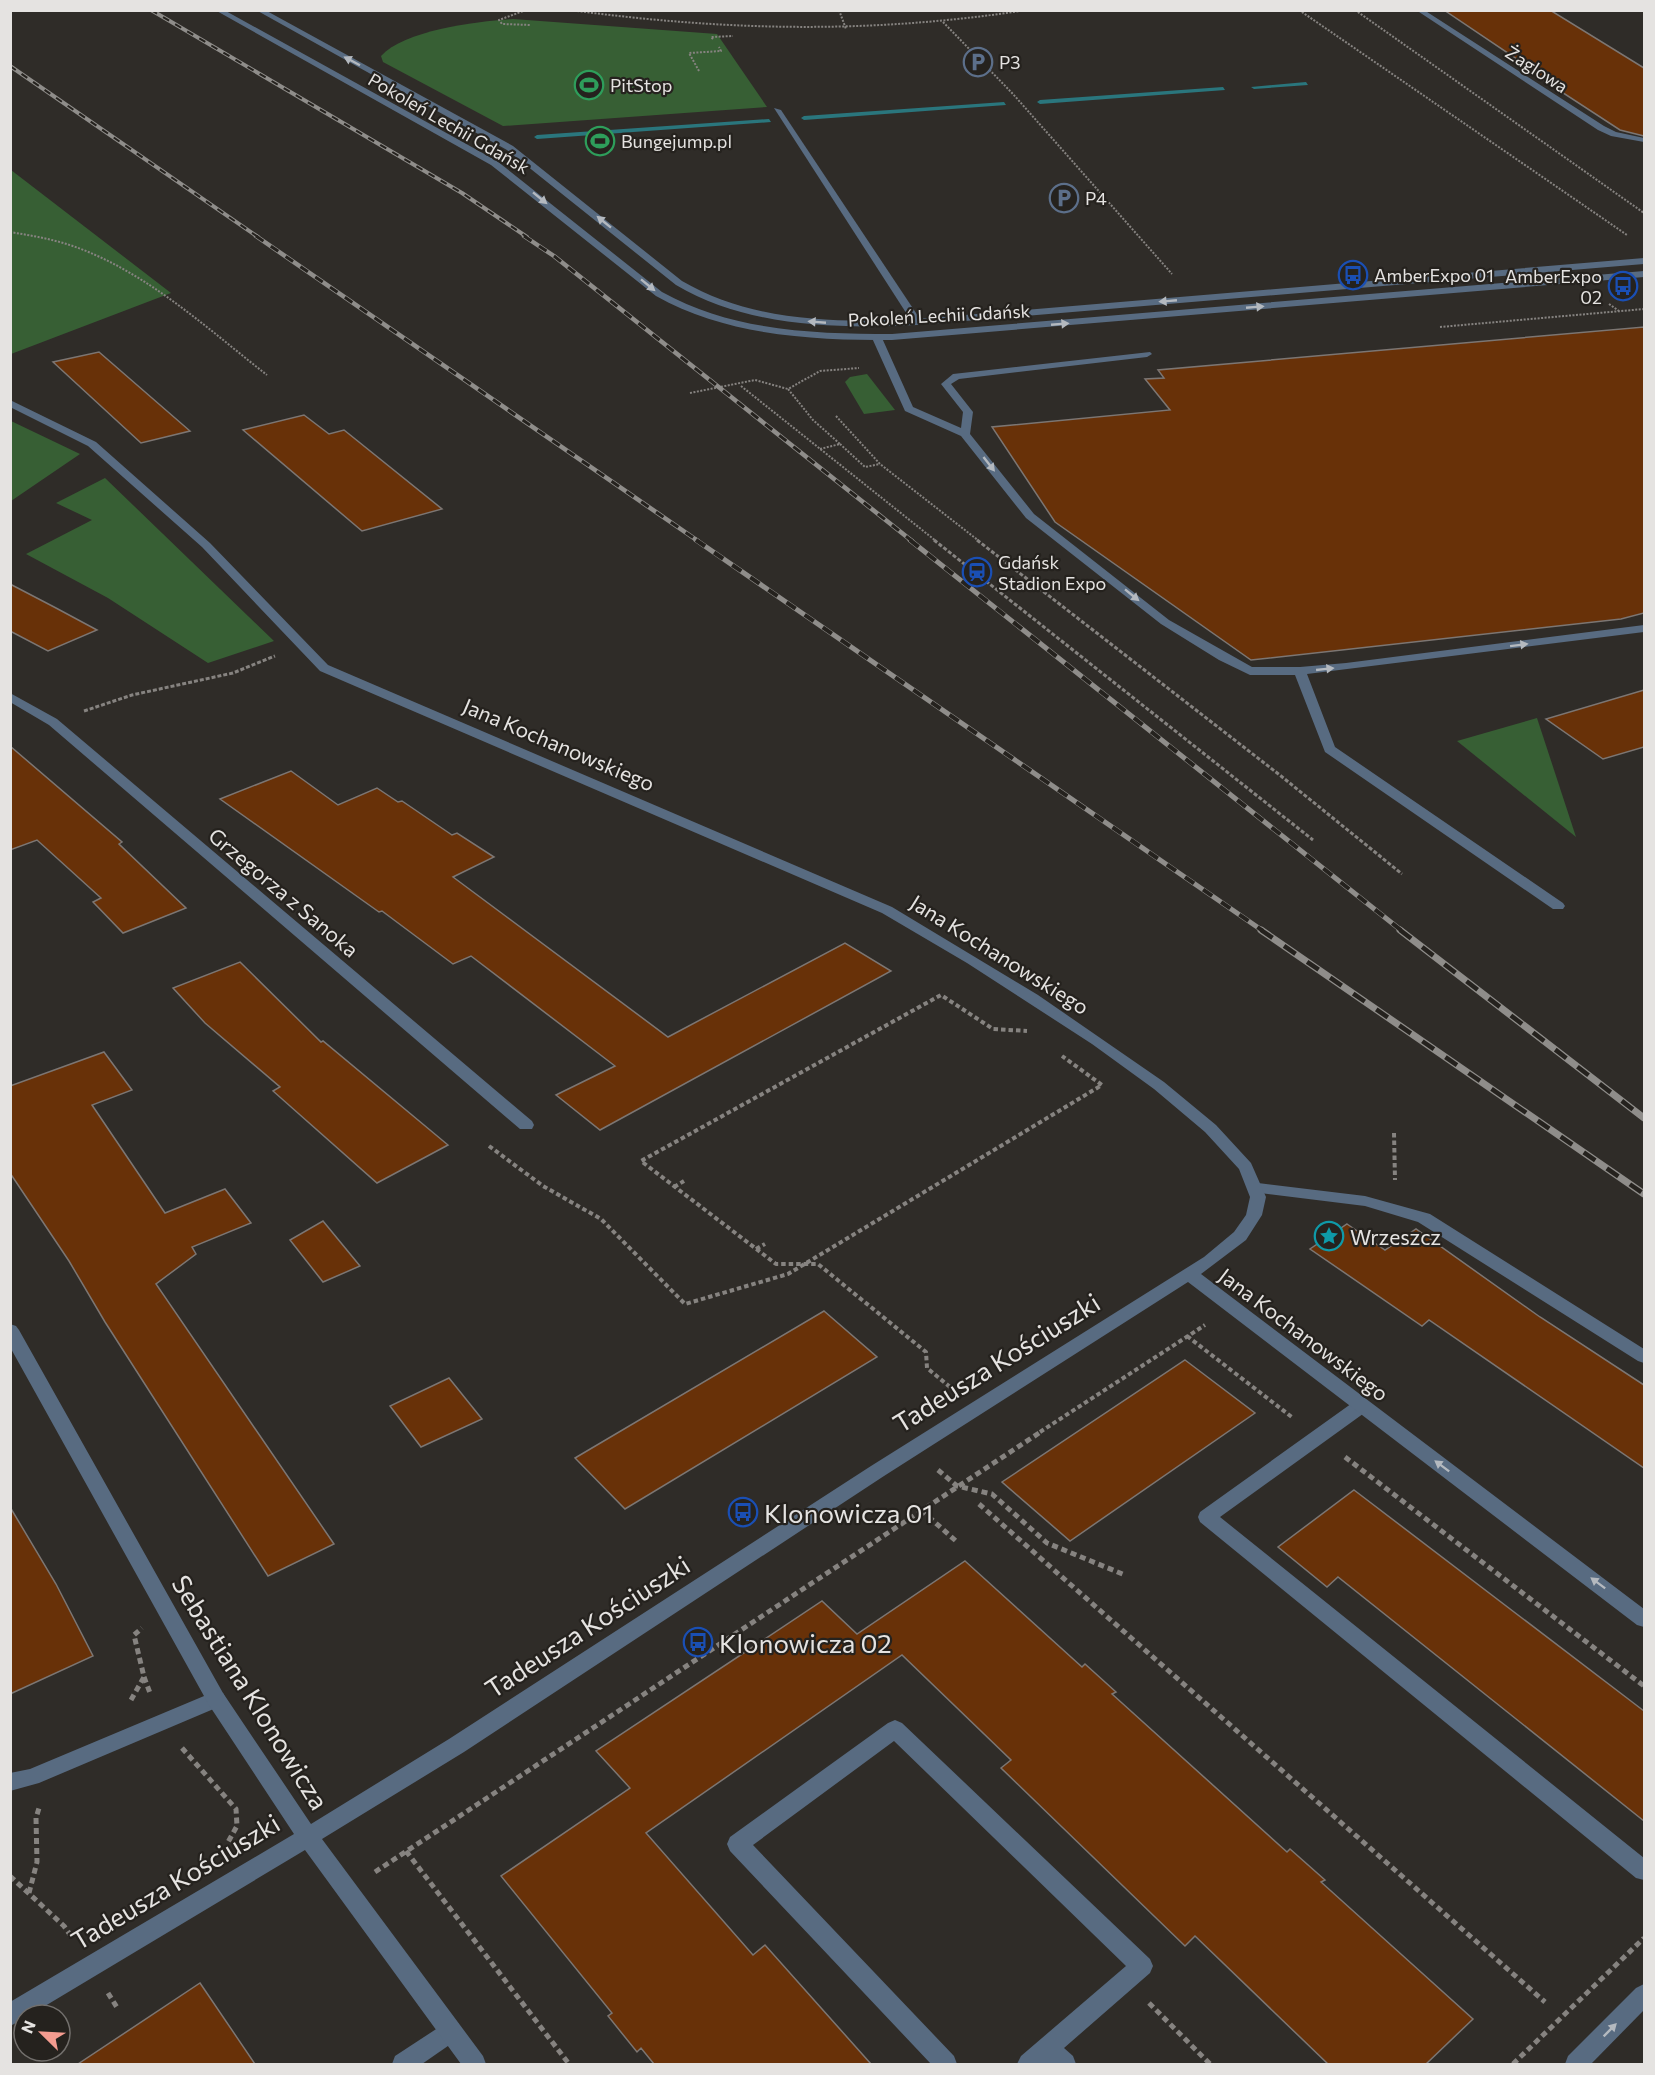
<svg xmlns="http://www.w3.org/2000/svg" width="1655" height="2075" font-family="Commissioner,sans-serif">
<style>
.green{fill:#375f34}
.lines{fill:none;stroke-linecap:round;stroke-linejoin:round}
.stream{fill:#2a767d;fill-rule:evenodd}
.building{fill:#683108;stroke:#7c7673;stroke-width:1.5}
.path-far3{stroke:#868380;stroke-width:2;stroke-dasharray:2 1.5;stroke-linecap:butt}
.path-far2{stroke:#868380;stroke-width:3;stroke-dasharray:4 2;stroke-linecap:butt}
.path-far1{stroke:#868380;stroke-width:4;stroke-dasharray:4.5 3;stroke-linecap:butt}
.path{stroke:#868380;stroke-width:5;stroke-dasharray:6 4;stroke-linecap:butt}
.service{fill:#586b81;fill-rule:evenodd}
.minor{fill:#586b81;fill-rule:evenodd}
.tertiary{fill:#586b81;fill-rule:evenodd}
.rail-far3-casing{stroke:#8f8d8a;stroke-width:4}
.rail-far2-casing{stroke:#8f8d8a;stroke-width:4.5}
.rail-far1-casing{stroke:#8f8d8a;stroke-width:5}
.rail-casing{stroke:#8f8d8a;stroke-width:7}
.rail-far3{stroke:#25221e;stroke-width:2;stroke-dasharray:7;stroke-linecap:butt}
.rail-far2{stroke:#25221e;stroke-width:3;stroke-dasharray:9;stroke-linecap:butt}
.rail-far1{stroke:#25221e;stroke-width:4;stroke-dasharray:11;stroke-linecap:butt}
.rail{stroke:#25221e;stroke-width:4.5;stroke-dasharray:14;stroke-linecap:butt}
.oneway{fill:#b4b9bf}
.labels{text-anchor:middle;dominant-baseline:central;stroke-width:4.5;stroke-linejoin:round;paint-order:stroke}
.far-poi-label{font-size:18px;fill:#e5e3e1;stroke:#25221e;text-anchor:start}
.far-street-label{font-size:18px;fill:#e5e3e1;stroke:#25221e}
.street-label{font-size:21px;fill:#e5e3e1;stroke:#25221e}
.poi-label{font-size:21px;fill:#e5e3e1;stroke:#25221e;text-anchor:start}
.near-street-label{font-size:26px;fill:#e5e3e1;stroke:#25221e}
.near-poi-label{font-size:26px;fill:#e5e3e1;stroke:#25221e;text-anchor:start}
</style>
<rect width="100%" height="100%" fill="#2f2c28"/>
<g class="green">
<path d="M513 19 717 34 767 107 503 126 383 62 381 56C404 30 479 21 513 19Z"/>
<polygon points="11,170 171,293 11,354"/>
<polygon points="867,374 895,410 864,414 845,382 850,377"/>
<polygon points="11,421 80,454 11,501"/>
<polygon points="105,478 274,641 208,663 108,598 26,554 92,520 56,503"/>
<polygon points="1537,718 1576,837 1457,741"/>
</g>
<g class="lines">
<g class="stream">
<polygon points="1306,82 1308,85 1254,89 1251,87"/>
<polygon points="1223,87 1225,90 1040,104 1037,102 1040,100"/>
<polygon points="1004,102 1006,105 804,120 801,118 804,116"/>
<polygon points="769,119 771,122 537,139 534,137 537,135"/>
</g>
</g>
<g class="building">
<polygon points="1444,10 1550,10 1644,68 1644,136 1620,130 1531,72 1536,72"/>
<polygon points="1644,327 1644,613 1621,619 1251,660 1055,522 992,427 1170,410 1145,379 1164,378 1158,370"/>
<polygon points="99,352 190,431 141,443 53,362"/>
<polygon points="304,415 329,434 344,430 442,509 362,531 243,430"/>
<polygon points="10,584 56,608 97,630 48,651 10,631"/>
<polygon points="1644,690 1644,747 1603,759 1546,719"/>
<polygon points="10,746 122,842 119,844 186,908 123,933 93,902 101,898 37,840 10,850"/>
<polygon points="291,771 338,805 377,788 398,802 402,801 452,835 457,833 494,857 453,877 668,1037 845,943 891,971 600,1130 556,1095 615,1066 471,956 453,964 382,911 379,912 220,799"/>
<polygon points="240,962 321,1042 323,1041 448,1145 377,1183 273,1091 280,1087 205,1023 173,988"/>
<polygon points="104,1052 132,1090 92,1105 165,1213 225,1189 251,1223 192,1247 196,1254 156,1284 334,1544 268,1576 105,1322 69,1261 10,1173 10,1086"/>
<polygon points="323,1221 360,1266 323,1282 290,1240"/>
<polygon points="1347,1224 1385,1250 1416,1229 1540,1317 1644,1385 1644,1468 1429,1320 1422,1326 1310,1249"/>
<polygon points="824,1311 877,1357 625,1509 575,1458"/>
<polygon points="1185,1360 1255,1413 1070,1541 1002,1482"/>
<polygon points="449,1378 482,1419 421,1447 390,1406"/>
<polygon points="1354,1490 1644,1711 1644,1821 1338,1577 1327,1587 1278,1547"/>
<polygon points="10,1507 56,1584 93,1656 10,1694"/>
<polygon points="965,1561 1082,1667 1085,1664 1116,1692 1112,1694 1287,1852 1290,1849 1325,1880 1321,1882 1473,2019 1426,2064 1328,2064 1195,1936 1185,1946 1001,1768 1011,1760 902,1655 646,1833 753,1955 765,1945 871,2064 654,2064 641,2048 637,2052 608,2016 612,2013 501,1876 630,1788 596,1751 822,1601 857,1634"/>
<polygon points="200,1983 255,2064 78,2064"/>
</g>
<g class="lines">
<g class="path-far3">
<polyline points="526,10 499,20 502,24 531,25"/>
<path d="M570 10C727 31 870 34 1027 10"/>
<polyline points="839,10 846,29"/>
<polyline points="1299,10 1627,235"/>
<polyline points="1355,10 1644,213"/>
<polyline points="943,22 1013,94 1172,274"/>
<polyline points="713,39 711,37 733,36"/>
<polyline points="699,71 689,53 721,51 719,47"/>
<path d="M10 232C34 236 58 240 81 249 151 276 209 330 267 375"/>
<polyline points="1609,304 1619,311"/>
<polyline points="1440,327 1644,309"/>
<polyline points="741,386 936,541"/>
<polyline points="690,393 755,380 788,389"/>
<polyline points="836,416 880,464 979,541"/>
<polyline points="840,444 865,467 880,464"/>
<polyline points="820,449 840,444 813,420 788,389 820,371 859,368"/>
</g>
<g class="path-far2">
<polyline points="934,540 1313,840"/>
<polyline points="977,540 1281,776 1402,874"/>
<polyline points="84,711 132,695 233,673 275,656"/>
</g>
<g class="path-far1">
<polyline points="1394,1133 1395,1180"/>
<polyline points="489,1146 543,1186 601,1219 685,1304 788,1274 1102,1085 1062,1056"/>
<polyline points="674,1187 684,1181"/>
<polyline points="756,1249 765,1244"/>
<polyline points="1187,1336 1293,1418"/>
<polyline points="950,1387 927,1368 926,1352 818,1264 776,1264 641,1161 941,995 993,1029 1027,1031"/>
<polyline points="1040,1432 1205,1325"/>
</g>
<g class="path">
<polyline points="1345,1457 1644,1686"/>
<polyline points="938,1470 957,1486 992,1494 1047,1543 1125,1575"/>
<polyline points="979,1504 1545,2002"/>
<polyline points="921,1510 956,1541"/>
<polyline points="144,1677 150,1693"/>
<polyline points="131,1700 144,1677 134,1635 142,1628"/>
<polyline points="182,1748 236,1809 237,1826 227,1844"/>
<polyline points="406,1851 569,2064"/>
<polyline points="375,1872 1042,1431"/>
<polyline points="10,1876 64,1926 73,1939"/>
<polyline points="29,1893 37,1862 36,1818 39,1808"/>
<polyline points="108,1993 118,2009"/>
<polyline points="1149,2003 1210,2064"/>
<polyline points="1513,2064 1644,1938"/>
</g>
<g class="service">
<polygon points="774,108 781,110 922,322 920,324 912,322"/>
<polygon points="874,336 882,338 913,407 961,428 963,412 941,384 953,374 1150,352 1152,354 1147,357 959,379 951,384 973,412 970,434 1034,514 1169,620 1252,667 1300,667 1346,663 1644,625 1644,632 1307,674 1335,747 1563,903 1565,906 1563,909 1553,909 1325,752 1295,675 1250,675 1219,660 1161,624 1026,518 961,436 905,411 872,338"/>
<polygon points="1258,1183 1365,1196 1430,1214 1644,1349 1644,1363 1638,1361 1418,1222 1365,1206 1252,1192 1250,1188 1252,1184"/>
<polygon points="1361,1399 1367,1401 1370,1406 1367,1411 1220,1517 1644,1858 1644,1880 1636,1878 1200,1522 1198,1517 1200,1512 1355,1401"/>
<polygon points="216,1691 223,1693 226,1699 223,1705 39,1783 10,1791 10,1773 30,1769"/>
<polygon points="895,1720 902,1723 1150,1959 1153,1966 1150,1973 1064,2048 1073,2056 1076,2064 1017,2064 1021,2056 1126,1966 894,1741 753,1845 954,2056 957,2064 931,2064 730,1851 727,1844 730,1837 888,1723"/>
<polygon points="450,2020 458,2023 461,2031 458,2039 422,2064 392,2064 395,2056"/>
</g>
<g class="minor">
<polygon points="1416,10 1424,10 1604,126 1616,132 1644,138 1644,142 1611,136 1598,130"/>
<polygon points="10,400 96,442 210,543 328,665 892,907 1038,995 1164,1082 1216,1125 1251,1163 1266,1197 1262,1215 1246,1240 1201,1274 1644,1609 1644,1627 1637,1625 1188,1282 884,1476 464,1752 322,1839 483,2056 486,2064 461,2064 305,1850 30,2015 24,2015 24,2019 10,2026 10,2002 294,1834 209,1705 10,1347 10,1324 16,1326 19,1330 223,1693 311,1824 449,1739 871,1466 1204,1257 1234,1232 1246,1215 1250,1197 1239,1169 1205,1132 1154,1089 1092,1044 967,963 882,913 320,671 202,547 88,446 10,407"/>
<polygon points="10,693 57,719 532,1121 534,1125 532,1129 520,1129 49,725 10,702"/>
<polygon points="1644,1984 1644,2010 1591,2064 1565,2064 1568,2056 1636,1988"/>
</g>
<g class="tertiary">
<path d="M215 10H224L497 161 662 292C732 331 814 334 892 334L1644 271V277L892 340C812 340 727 336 656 296L491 165Z"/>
<path d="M256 10H265L513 146 682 281C752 322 838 323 917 319L1644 258V264L917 325C837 329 747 327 676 285L507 150Z"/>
</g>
<g class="rail-far3-casing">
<g id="rail-far3">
<polyline points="151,10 462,193 527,237"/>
<polyline points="10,66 258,237"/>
</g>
</g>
<g class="rail-far2-casing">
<g id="rail-far2">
<polyline points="256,236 698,541"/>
<polyline points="524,236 554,256 912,541"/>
</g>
</g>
<g class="rail-far1-casing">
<g id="rail-far1">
<polyline points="696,540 1263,931"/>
<polyline points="910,540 1402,931"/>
</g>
</g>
<g class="rail-casing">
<g id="rail">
<polyline points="1261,930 1644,1194"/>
<polyline points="1400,930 1644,1118"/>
</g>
</g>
<use href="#rail-far3" class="rail-far3"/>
<use href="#rail-far2" class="rail-far2"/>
<use href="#rail-far1" class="rail-far1"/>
<use href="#rail" class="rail"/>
</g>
<defs><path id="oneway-solid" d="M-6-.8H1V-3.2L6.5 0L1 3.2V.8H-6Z" transform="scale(1.5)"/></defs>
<g class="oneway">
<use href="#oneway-solid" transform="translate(352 61) rotate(-152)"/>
<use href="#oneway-solid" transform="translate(540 198) rotate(39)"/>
<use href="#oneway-solid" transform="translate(604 222) rotate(-141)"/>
<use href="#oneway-solid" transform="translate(648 285) rotate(39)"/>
<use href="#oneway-solid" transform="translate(1168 301) rotate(175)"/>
<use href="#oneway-solid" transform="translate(1255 307) rotate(-5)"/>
<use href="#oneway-solid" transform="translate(817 322) rotate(-175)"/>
<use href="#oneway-solid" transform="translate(1060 324) rotate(-5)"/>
<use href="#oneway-solid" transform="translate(989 464) rotate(52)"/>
<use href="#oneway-solid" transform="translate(1132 595) rotate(39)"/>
<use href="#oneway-solid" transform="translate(1519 645) rotate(-7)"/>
<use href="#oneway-solid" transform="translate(1325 669) rotate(-6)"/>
<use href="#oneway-solid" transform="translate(1442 1466) rotate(-143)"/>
<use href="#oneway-solid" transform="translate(1598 1583) rotate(-143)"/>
<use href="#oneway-solid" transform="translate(1610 2030) rotate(-45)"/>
</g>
<defs>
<g id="parking-ring" transform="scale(1.5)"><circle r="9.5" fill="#25221e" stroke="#5c6f8a" stroke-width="1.5"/><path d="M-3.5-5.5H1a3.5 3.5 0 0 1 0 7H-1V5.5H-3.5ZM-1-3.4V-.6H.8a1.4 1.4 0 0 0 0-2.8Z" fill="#5c6f8a"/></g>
<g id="stadium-ring" transform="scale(1.5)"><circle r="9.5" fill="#25221e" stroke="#2e9e5b" stroke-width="1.5"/><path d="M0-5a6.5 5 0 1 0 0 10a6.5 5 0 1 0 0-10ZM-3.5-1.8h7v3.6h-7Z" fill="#2e9e5b"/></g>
<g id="bus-ring" transform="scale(1.5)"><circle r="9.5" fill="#25221e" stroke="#1a4fb4" stroke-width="1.5"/><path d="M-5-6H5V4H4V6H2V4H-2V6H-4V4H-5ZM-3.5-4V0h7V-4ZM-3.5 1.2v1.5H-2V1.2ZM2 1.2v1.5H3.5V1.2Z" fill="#1a4fb4"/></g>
<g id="station-ring" transform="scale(1.5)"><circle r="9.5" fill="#25221e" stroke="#1a4fb4" stroke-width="1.5"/><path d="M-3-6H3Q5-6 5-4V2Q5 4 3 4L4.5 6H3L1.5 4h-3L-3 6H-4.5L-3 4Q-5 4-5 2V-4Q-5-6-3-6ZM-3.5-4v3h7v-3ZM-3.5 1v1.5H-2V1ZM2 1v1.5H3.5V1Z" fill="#1a4fb4"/></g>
<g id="sight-ring" transform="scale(1.5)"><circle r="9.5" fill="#25221e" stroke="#0f9aa8" stroke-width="1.5"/><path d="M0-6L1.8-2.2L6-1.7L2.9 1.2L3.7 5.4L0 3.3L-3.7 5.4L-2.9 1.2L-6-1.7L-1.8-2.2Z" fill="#0f9aa8"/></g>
</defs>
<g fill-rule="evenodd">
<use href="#parking-ring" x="978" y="62"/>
<use href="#stadium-ring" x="589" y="85"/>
<use href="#stadium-ring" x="600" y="141"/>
<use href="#parking-ring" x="1064" y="198"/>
<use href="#bus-ring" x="1353" y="275"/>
<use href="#bus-ring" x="1623" y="286"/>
<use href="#station-ring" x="977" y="572"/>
<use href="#sight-ring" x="1329" y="1236"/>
<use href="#bus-ring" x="743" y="1512"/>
<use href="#bus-ring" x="698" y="1642"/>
</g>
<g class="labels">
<g class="far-poi-label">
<text x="999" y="62">P3</text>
<text x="610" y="85">PitStop</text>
<text x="621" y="141">Bungejump.pl</text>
<text x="1085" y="198">P4</text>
<text x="1374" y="275">AmberExpo 01</text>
<text x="1602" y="276" text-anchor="end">AmberExpo<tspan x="1602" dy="21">02</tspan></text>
<text x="998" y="562">Gdańsk<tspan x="998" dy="21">Stadion Expo</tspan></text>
</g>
<g class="far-street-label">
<text transform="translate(1537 69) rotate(33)">Żaglowa</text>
<text transform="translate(449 123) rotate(30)">Pokoleń Lechii Gdańsk</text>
<text transform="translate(939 315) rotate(-3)">Pokoleń Lechii Gdańsk</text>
</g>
<g class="street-label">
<text transform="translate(559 744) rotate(23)">Jana Kochanowskiego</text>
<text transform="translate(284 892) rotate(40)">Grzegorza z Sanoka</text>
<text transform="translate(1000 954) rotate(32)">Jana Kochanowskiego</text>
<text transform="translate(1304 1334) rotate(37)">Jana Kochanowskiego</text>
</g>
<g class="poi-label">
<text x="1350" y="1236">Wrzeszcz</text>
</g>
<g class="near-street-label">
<text transform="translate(996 1362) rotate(-32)">Tadeusza Kościuszki</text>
<text transform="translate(587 1626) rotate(-33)">Tadeusza Kościuszki</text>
<text transform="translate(251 1692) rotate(58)">Sebastiana Klonowicza</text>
<text transform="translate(175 1881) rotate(-31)">Tadeusza Kościuszki</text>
</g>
<g class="near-poi-label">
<text x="764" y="1512">Klonowicza 01</text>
<text x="719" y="1642">Klonowicza 02</text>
</g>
</g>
<rect width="1655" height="2075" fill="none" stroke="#e5e3e1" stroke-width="24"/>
<g transform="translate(42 2033) rotate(294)"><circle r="28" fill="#25221e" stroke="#726f6c" stroke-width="1.5"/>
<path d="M0-4.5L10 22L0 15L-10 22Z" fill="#f59c90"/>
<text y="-9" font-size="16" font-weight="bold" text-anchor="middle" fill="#e5e3e1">N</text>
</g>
</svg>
